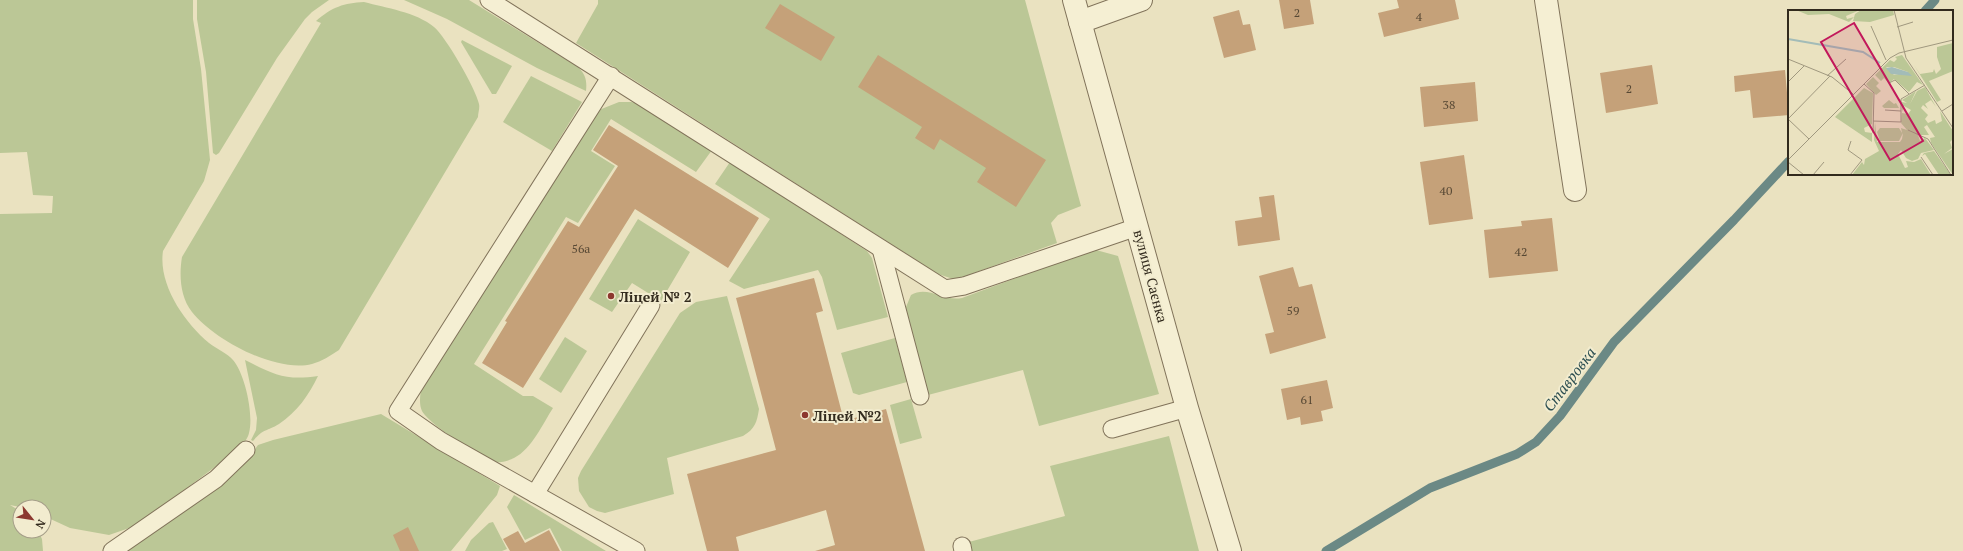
<svg xmlns="http://www.w3.org/2000/svg" width="1963" height="551" font-family="'PT Serif',serif">
<style>
.green{fill:#bbc796}
.lines{fill:none;stroke-linecap:round;stroke-linejoin:round}
.stream{stroke:#6b8985;stroke-width:9}
.building{fill:#c5a179}
.service-casing{stroke:#81735a;stroke-width:19}
.minor-casing{stroke:#81735a;stroke-width:24}
.tertiary-casing{stroke:#81735a;stroke-width:24}
.service{stroke:#f5efd3;stroke-width:17}
.minor{stroke:#f5efd3;stroke-width:22}
.tertiary{stroke:#f5efd3;stroke-width:22}
.poi-dot{fill:#8c382f;stroke:#f2eccf;stroke-width:1.5}
.labels{text-anchor:middle;dominant-baseline:central;stroke-width:4;stroke-linejoin:round;paint-order:stroke}
.number-label{font-size:12px;fill:#574834}
.street-label{font-size:14px;fill:#322a1d;stroke:#f2eccf}
.poi-label{font-size:14px;font-weight:bold;fill:#322a1d;stroke:#f2eccf;text-anchor:start}
.water-label{font-size:15px;font-style:italic;fill:#2d4f51;stroke:#f2eccf}
.inset-river{fill:none;stroke:#a3bcb8;stroke-width:2}
.inset-road{fill:none;stroke:#a0987f;stroke-width:1}
.view{fill:#c2185b;fill-opacity:0.15;stroke:#c2185b;stroke-width:2}
.inset-edge{fill:none;stroke:#322a1d;stroke-width:2}
</style>
<rect width="100%" height="100%" fill="#eae2c0"/>
<g class="green">
<path d="M0 0H193V19L201 69 210 160 204 181 163 251C158 284 184 322 209 343 217 349 227 353 233 360 245 374 254 415 249 433 248 438 243 444 240 448L138 525 109 535 70 528 44 516V507H20L10 505 20 511V531H38L42 539 43 551H0V214L52 213 53 196 33 195 27 152 0 153Z"/>
<polygon points="197,0 329,0 312,12 305,19 277,58 219,153 216,155 213,153 206,72 197,19"/>
<path d="M404 0H469L578 67C586 75 587 81 586 91L537 68 447 19Z"/>
<polygon points="598,0 1025,0 1081,206 1058,215 1051,223 1057,243 963,277 953,279 938,274 576,43 598,4"/>
<path d="M364 2C386 8 416 12 434 27 446 37 476 89 479 104 480 108 478 113 478 117L339 350C330 356 322 361 312 364 276 373 214 340 192 312 180 297 179 275 182 257L321 23 316 21C332 7 344 3 364 2Z"/>
<polygon points="462,40 512,66 496,94 492,94 461,42"/>
<polygon points="531,76 582,102 552,151 503,122"/>
<path d="M619 102H631L641 104 712 150 696 172 611 119 591 151 615 166 578 223 566 217 474 364 523 396H533L553 408C543 423 532 449 514 458 510 460 502 463 497 462 483 461 428 423 422 411 419 405 420 396 421 390L599 110Z"/>
<polygon points="730,162 867,251 872,258 888,317 837,330 822,277 818,270 744,289 729,281 770,219 715,184"/>
<polygon points="638,219 690,252 661,301 632,283 612,312 589,299"/>
<path d="M1096 250 1118 256 1159 394 1039 426 1023 370 928 395 906 317V307L911 295C928 285 944 302 962 298L1089 251Z"/>
<path d="M727 296 759 409C757 422 755 429 743 436L667 458 674 494 605 513 597 511 589 507 579 491 578 478 581 471 680 313 696 302Z"/>
<polygon points="565,337 587,351 561,393 539,379"/>
<polygon points="895,338 907,382 859,395 853,393 841,353"/>
<path d="M245 360C273 374 285 381 318 376 309 395 297 412 279 424 266 432 264 428 253 441L251 440 256 430 257 418Z"/>
<polygon points="911,399 922,438 900,444 890,405"/>
<polygon points="381,414 500,486 497,495 451,551 119,551 253,452 258,445 273,440"/>
<polygon points="1169,436 1199,551 971,551 969,542 1065,516 1050,466"/>
<polygon points="514,495 606,551 562,551 550,528 525,540 507,507"/>
<polygon points="493,522 507,549 502,551 465,551 471,540 489,523"/>
</g>
<g class="lines">
<g class="stream">
<polyline points="1925,11 1935,0"/>
<polyline points="1326,551 1430,488 1517,454 1536,442 1560,416 1614,342 1734,220 1789,161"/>
</g>
</g>
<g class="building">
<polygon points="1279,0 1310,0 1314,24 1284,29"/>
<polygon points="1397,0 1455,0 1459,19 1384,37 1378,13 1399,8"/>
<polygon points="780,4 835,37 821,61 765,28"/>
<polygon points="1239,10 1243,25 1250,24 1256,50 1224,58 1213,17"/>
<polygon points="878,55 1046,160 1016,207 977,182 986,168 940,139 934,150 915,138 922,127 858,87"/>
<polygon points="1652,65 1658,104 1606,113 1600,73"/>
<polygon points="1785,70 1789,115 1753,118 1750,90 1735,92 1734,76"/>
<polygon points="1475,82 1478,121 1424,127 1420,87"/>
<polygon points="609,125 759,218 728,268 635,209 523,388 482,363 507,322 505,321 568,221 579,227 618,166 593,150"/>
<polygon points="1464,155 1473,219 1429,225 1420,162"/>
<polygon points="1274,195 1280,240 1238,246 1235,221 1262,217 1259,197"/>
<polygon points="1552,218 1558,271 1489,278 1484,230 1522,226 1521,221"/>
<polygon points="1293,267 1299,287 1312,284 1326,338 1270,354 1265,334 1274,332 1259,276"/>
<polygon points="814,278 823,311 816,313 844,421 886,409 925,551 815,551 835,545 826,510 736,537 739,551 707,551 687,474 776,450 736,298"/>
<polygon points="1327,380 1333,408 1321,411 1323,421 1301,425 1300,417 1287,420 1281,389"/>
<polygon points="408,527 419,551 400,551 393,535"/>
<polygon points="549,530 560,551 510,551 503,539 518,531 525,543"/>
</g>
<g class="lines">
<g class="service-casing">
<g id="service">
<polyline points="489,0 945,289 964,286 1137,227"/>
<polyline points="611,76 398,411 441,441 636,551"/>
<polyline points="881,249 920,396"/>
<polyline points="1112,429 1187,408"/>
<polyline points="535,494 651,305"/>
<polyline points="962,546 963,551"/>
<polyline points="112,551 216,479 246,450"/>
</g>
</g>
<g class="minor-casing">
<g id="minor">
<polyline points="1546,0 1575,190"/>
<polyline points="1080,22 1141,0"/>
</g>
</g>
<g class="tertiary-casing">
<polyline id="tertiary" points="1074,0 1187,408 1230,551"/>
</g>
<use href="#service" class="service"/>
<use href="#minor" class="minor"/>
<use href="#tertiary" class="tertiary"/>
</g>
<g class="poi-dot">
<circle cx="611" cy="296" r="4"/>
<circle cx="805" cy="415" r="4"/>
</g>
<g class="labels">
<g class="number-label">
<text x="1297" y="12">2</text>
<text x="1419" y="16">4</text>
<text x="1629" y="88">2</text>
<text x="1449" y="104">38</text>
<text x="1446" y="190">40</text>
<text x="581" y="248">56а</text>
<text x="1521" y="251">42</text>
<text x="1293" y="310">59</text>
<text x="1307" y="399">61</text>
</g>
<g class="street-label">
<text transform="translate(1151 276) rotate(75)">вулиця Саєнка</text>
</g>
<g class="poi-label">
<text x="619" y="296">Ліцей № 2</text>
<text x="813" y="415">Ліцей №2</text>
</g>
<g class="water-label">
<text transform="translate(1569 379) rotate(-53)">Ставровка</text>
</g>
</g>
<g transform="translate(1788 10)">
<rect width="165" height="165" fill="#eae2c0"/>
<path d="M8 0H72L58 6 59 9 66 7 61 12 41 4 20 5ZM73 0H105L106 5 82 12 65 11 67 4ZM165 33V61L141 71 153 90 149 92 126 55 132 64 145 62 146 59 148 64 153 59 149 47V37ZM114 45 135 75 129 72 121 82 106 69 101 73 96 68 93 71 87 65 102 50 106 52 109 49 107 47ZM98 57H106L120 62 106 65ZM85 67 91 73 88 76 93 81 88 85 78 74ZM137 77 148 97 143 90 137 94 140 99 135 95 133 98 140 105 137 109 140 113 147 110 148 114 154 111 152 101 165 121V129L162 132 164 138 156 144 165 139V165L143 133 142 128 147 127 139 115 136 117 141 125H130L132 131 137 128 146 140 133 143 130 149 124 151 118 148 113 140 110 144 117 158 120 157 118 151 126 152 133 149 143 165H64L74 152 76 155 77 149 91 141 86 130 87 112 89 132H112L114 129 115 123 111 131H92L89 122 92 118H111L114 123 113 118 119 120 113 113 114 103 120 104 123 100 116 96 114 102V92L119 93 114 90 128 81 122 94 129 81ZM76 78 85 83 84 114 76 118 77 122 84 123V132L47 107ZM101 90 106 94 108 93 111 98H96L94 96ZM146 141 163 165H151L137 144 134 146 136 143Z" fill="#bbc796" fill-rule="evenodd"/>
<path d="M104 57 120 62 124 66 103 64 98 58Z" fill="#a3bcb8"/>
<path class="inset-river" d="M0 29 75 42 92 53"/>
<path class="inset-road" d="M106 0 118 48 165 118M83 16 98 50M109 17 125 12M0 49 44 67 65 84M39 66 58 49M0 72 16 56M101 73 107 70 121 84M76 74 86 83 85 123M97 100 113 101M154 101 165 94M0 109 42 66M0 109 21 129M85 111 113 112V89L137 75M120 120 140 129 163 165M133 147 145 165M0 150 102 48 111 43 165 30M0 152 16 165M25 165 36 152M62 165 74 150 60 140 63 131"/>
<path class="view" d="M66 13 135 131 102 150 33 32Z"/>
<rect width="165" height="165" class="inset-edge"/>
</g>
<g transform="translate(32 519) rotate(120)"><circle r="19" fill="#f2eccf" stroke="#a59e88"/>
<path d="M0-3L7 15L0 10L-7 15Z" fill="#8c382f"/>
<text y="-6" font-size="11" font-weight="bold" text-anchor="middle" fill="#322a1d">N</text>
</g>
</svg>
